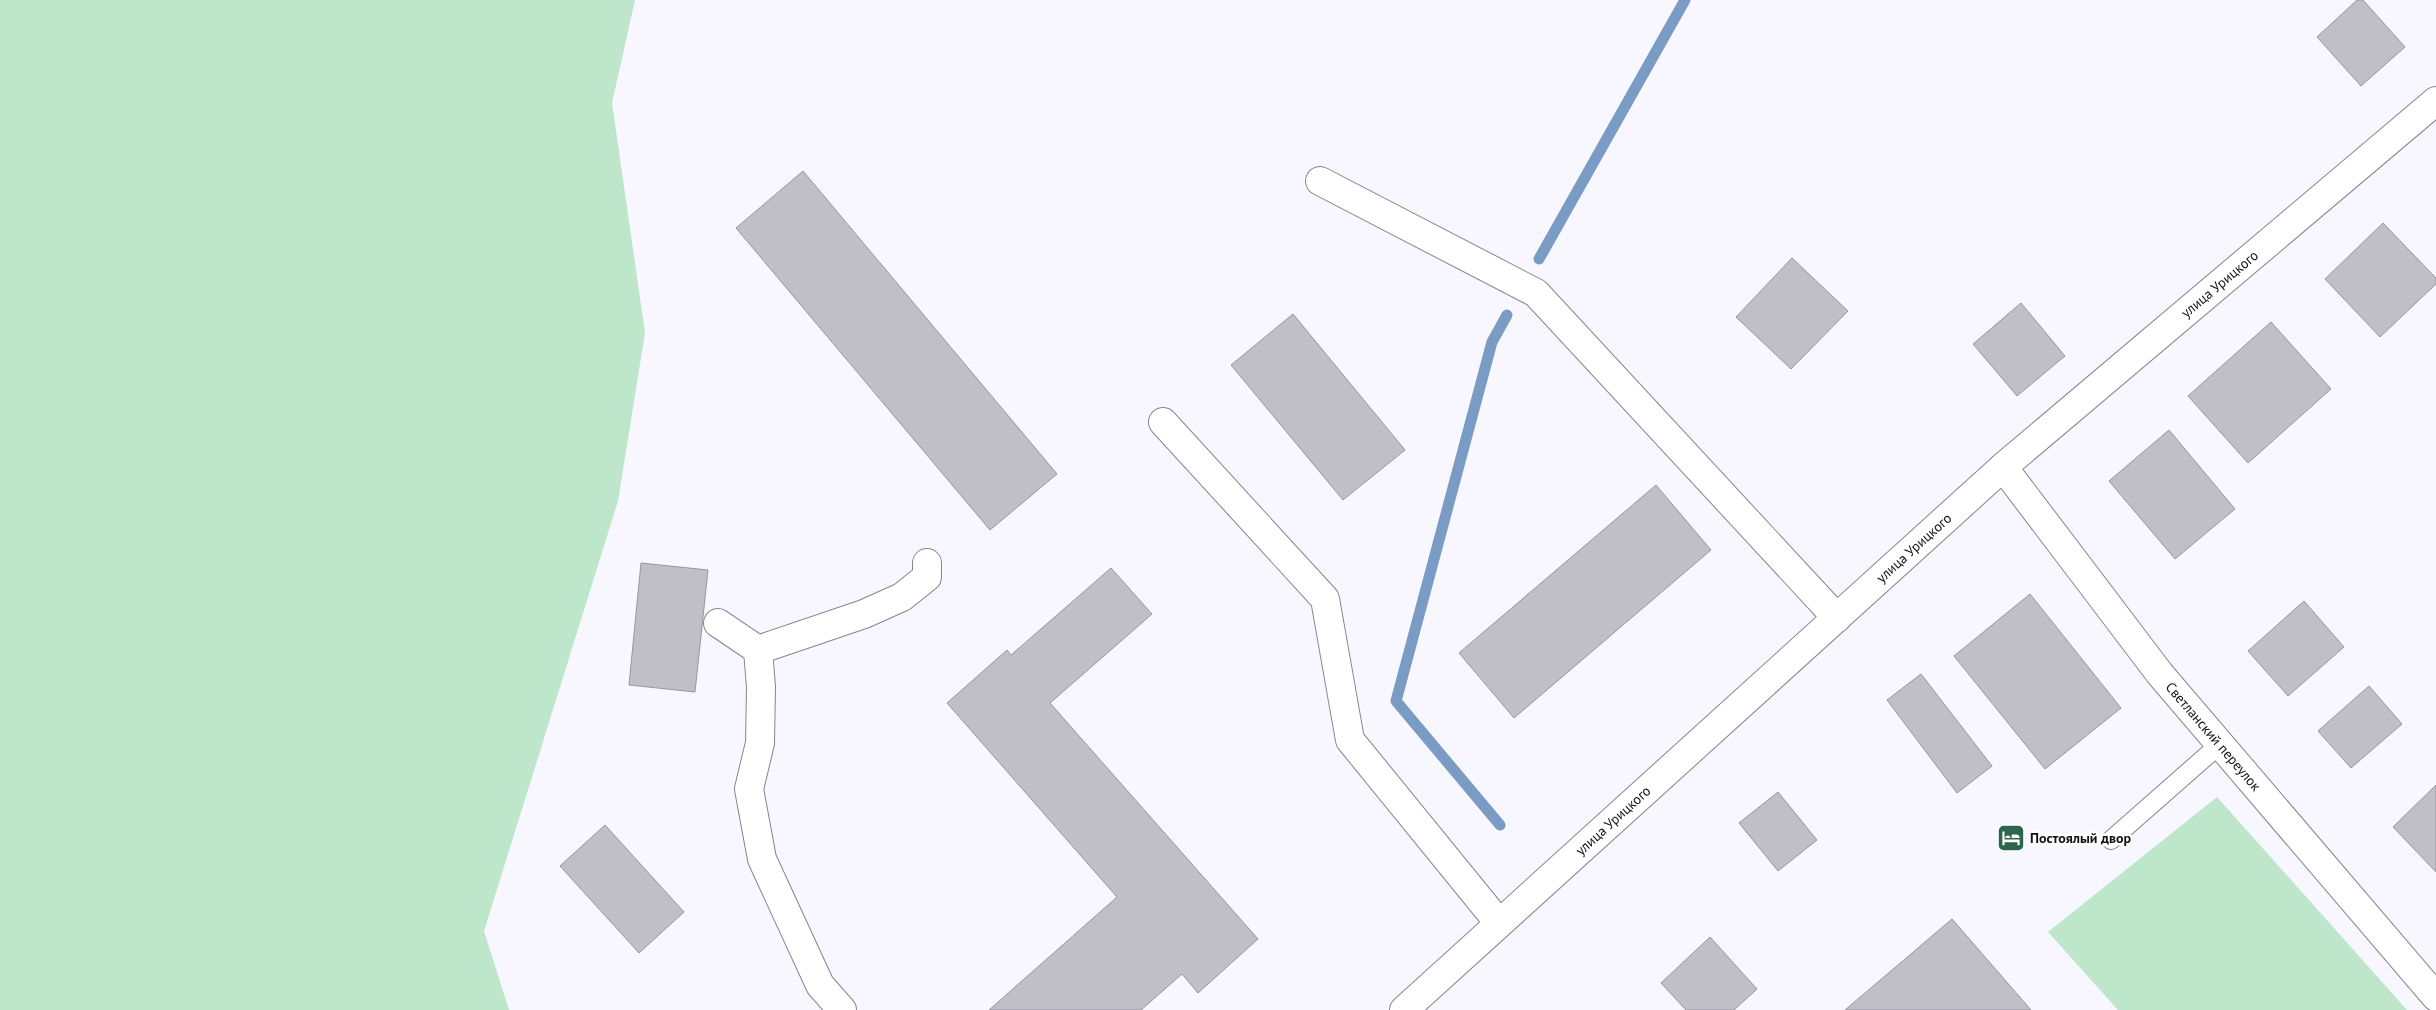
<svg xmlns="http://www.w3.org/2000/svg" width="2436" height="1010" font-family="'PT Sans',sans-serif">
<style>
.green{fill:#bde6ca}
.lines{fill:none;stroke-linecap:round;stroke-linejoin:round}
.stream{stroke:#7a9cc4;stroke-width:11}
.building{fill:#c0bec7;stroke:#97959e}
.service-casing{stroke:#87858d;stroke-width:20}
.minor-casing{stroke:#87858d;stroke-width:30}
.service{stroke:#fff;stroke-width:18}
.minor{stroke:#fff;stroke-width:28}
.labels{text-anchor:middle;dominant-baseline:central;stroke-width:5;stroke-linejoin:round;paint-order:stroke}
.street-label{font-size:14px;fill:#131215;stroke:#fff}
.poi-label{font-size:14px;font-weight:bold;fill:#131215;stroke:#fff;text-anchor:start}
</style>
<rect width="100%" height="100%" fill="#f8f6fe"/>
<g class="green">
<polygon points="0,0 635,0 612,103 645,333 618,501 484,931 509,1010 0,1010"/>
<polygon points="2217,797 2407,1010 2118,1010 2048,932"/>
</g>
<g class="lines">
<g class="stream">
<polyline points="1539,259 1685,0"/>
<polyline points="1500,825 1396,701 1492,342 1507,315"/>
</g>
</g>
<g class="building">
<polygon points="2357,0 2363,0 2405,47 2361,86 2317,37"/>
<polygon points="803,171 1057,474 990,530 736,228"/>
<polygon points="2383,223 2436,278 2436,284 2380,337 2325,279"/>
<polygon points="1792,258 1848,311 1791,369 1736,317"/>
<polygon points="2021,303 2065,356 2017,396 1973,344"/>
<polygon points="1293,314 1405,450 1343,500 1231,365"/>
<polygon points="2271,322 2331,389 2248,463 2188,396"/>
<polygon points="2169,430 2235,509 2175,559 2109,481"/>
<polygon points="1656,485 1711,550 1514,718 1459,653"/>
<polygon points="641,563 708,570 695,692 629,685"/>
<polygon points="1111,568 1152,614 1050,703 1258,939 1198,993 1182,974 1141,1010 989,1010 1117,897 947,703 1007,650 1011,655"/>
<polygon points="2030,594 2121,708 2045,769 1954,656"/>
<polygon points="2304,601 2344,647 2288,696 2248,651"/>
<polygon points="1921,674 1992,766 1957,793 1887,700"/>
<polygon points="2369,686 2402,724 2351,768 2318,731"/>
<polygon points="2436,785 2436,872 2393,827"/>
<polygon points="1778,792 1817,840 1778,871 1739,823"/>
<polygon points="605,825 684,912 639,953 560,866"/>
<polygon points="1952,919 2031,1010 1845,1010"/>
<polygon points="1710,937 1757,989 1734,1010 1686,1010 1661,983"/>
</g>
<g class="lines">
<g class="service-casing">
<polyline id="service" points="2111,840 2219,745"/>
</g>
<g class="minor-casing">
<g id="minor">
<polyline points="1320,181 1536,293 1837,618"/>
<polyline points="1163,422 1325,599 1350,740 1499,923"/>
<path id="s1" d="M2003 467 2160 674 2436 997"/>
<polyline points="718,623 758,650 761,687 760,743 749,789 762,859 820,985 842,1010"/>
<polyline points="758,650 864,614 902,597 927,577 927,563"/>
<path id="s2" d="M1404 1010 2003 467 2436 101"/>
</g>
</g>
<use href="#service" class="service"/>
<use href="#minor" class="minor"/>
</g>
<defs>
<g id="hotel-square" transform="scale(1.4375)"><rect x="-9" y="-9" width="18" height="18" rx="4" fill="#2d654d" stroke="#fff"/><path d="M-6-4.5h1.5V1H6V5H4.5V3h-9V5H-6ZM-4 0a1.8 1.8 0 1 1 3.6 0ZM.5 0V-2.5h3Q6-2.5 6 0Z" fill="#fff"/></g>
</defs>
<g fill-rule="evenodd">
<use href="#hotel-square" x="2011" y="838"/>
</g>
<g class="labels">
<g class="street-label">
<text stroke="none"><textPath href="#s2" startOffset="1092">улица Урицкого</textPath></text>
<text stroke="none"><textPath href="#s2" startOffset="688">улица Урицкого</textPath></text>
<text stroke="none"><textPath href="#s1" startOffset="342">Светланский переулок</textPath></text>
<text stroke="none"><textPath href="#s2" startOffset="282">улица Урицкого</textPath></text>
</g>
<g class="poi-label">
<text x="2030" y="838">Постоялый двор</text>
</g>
</g>
</svg>
